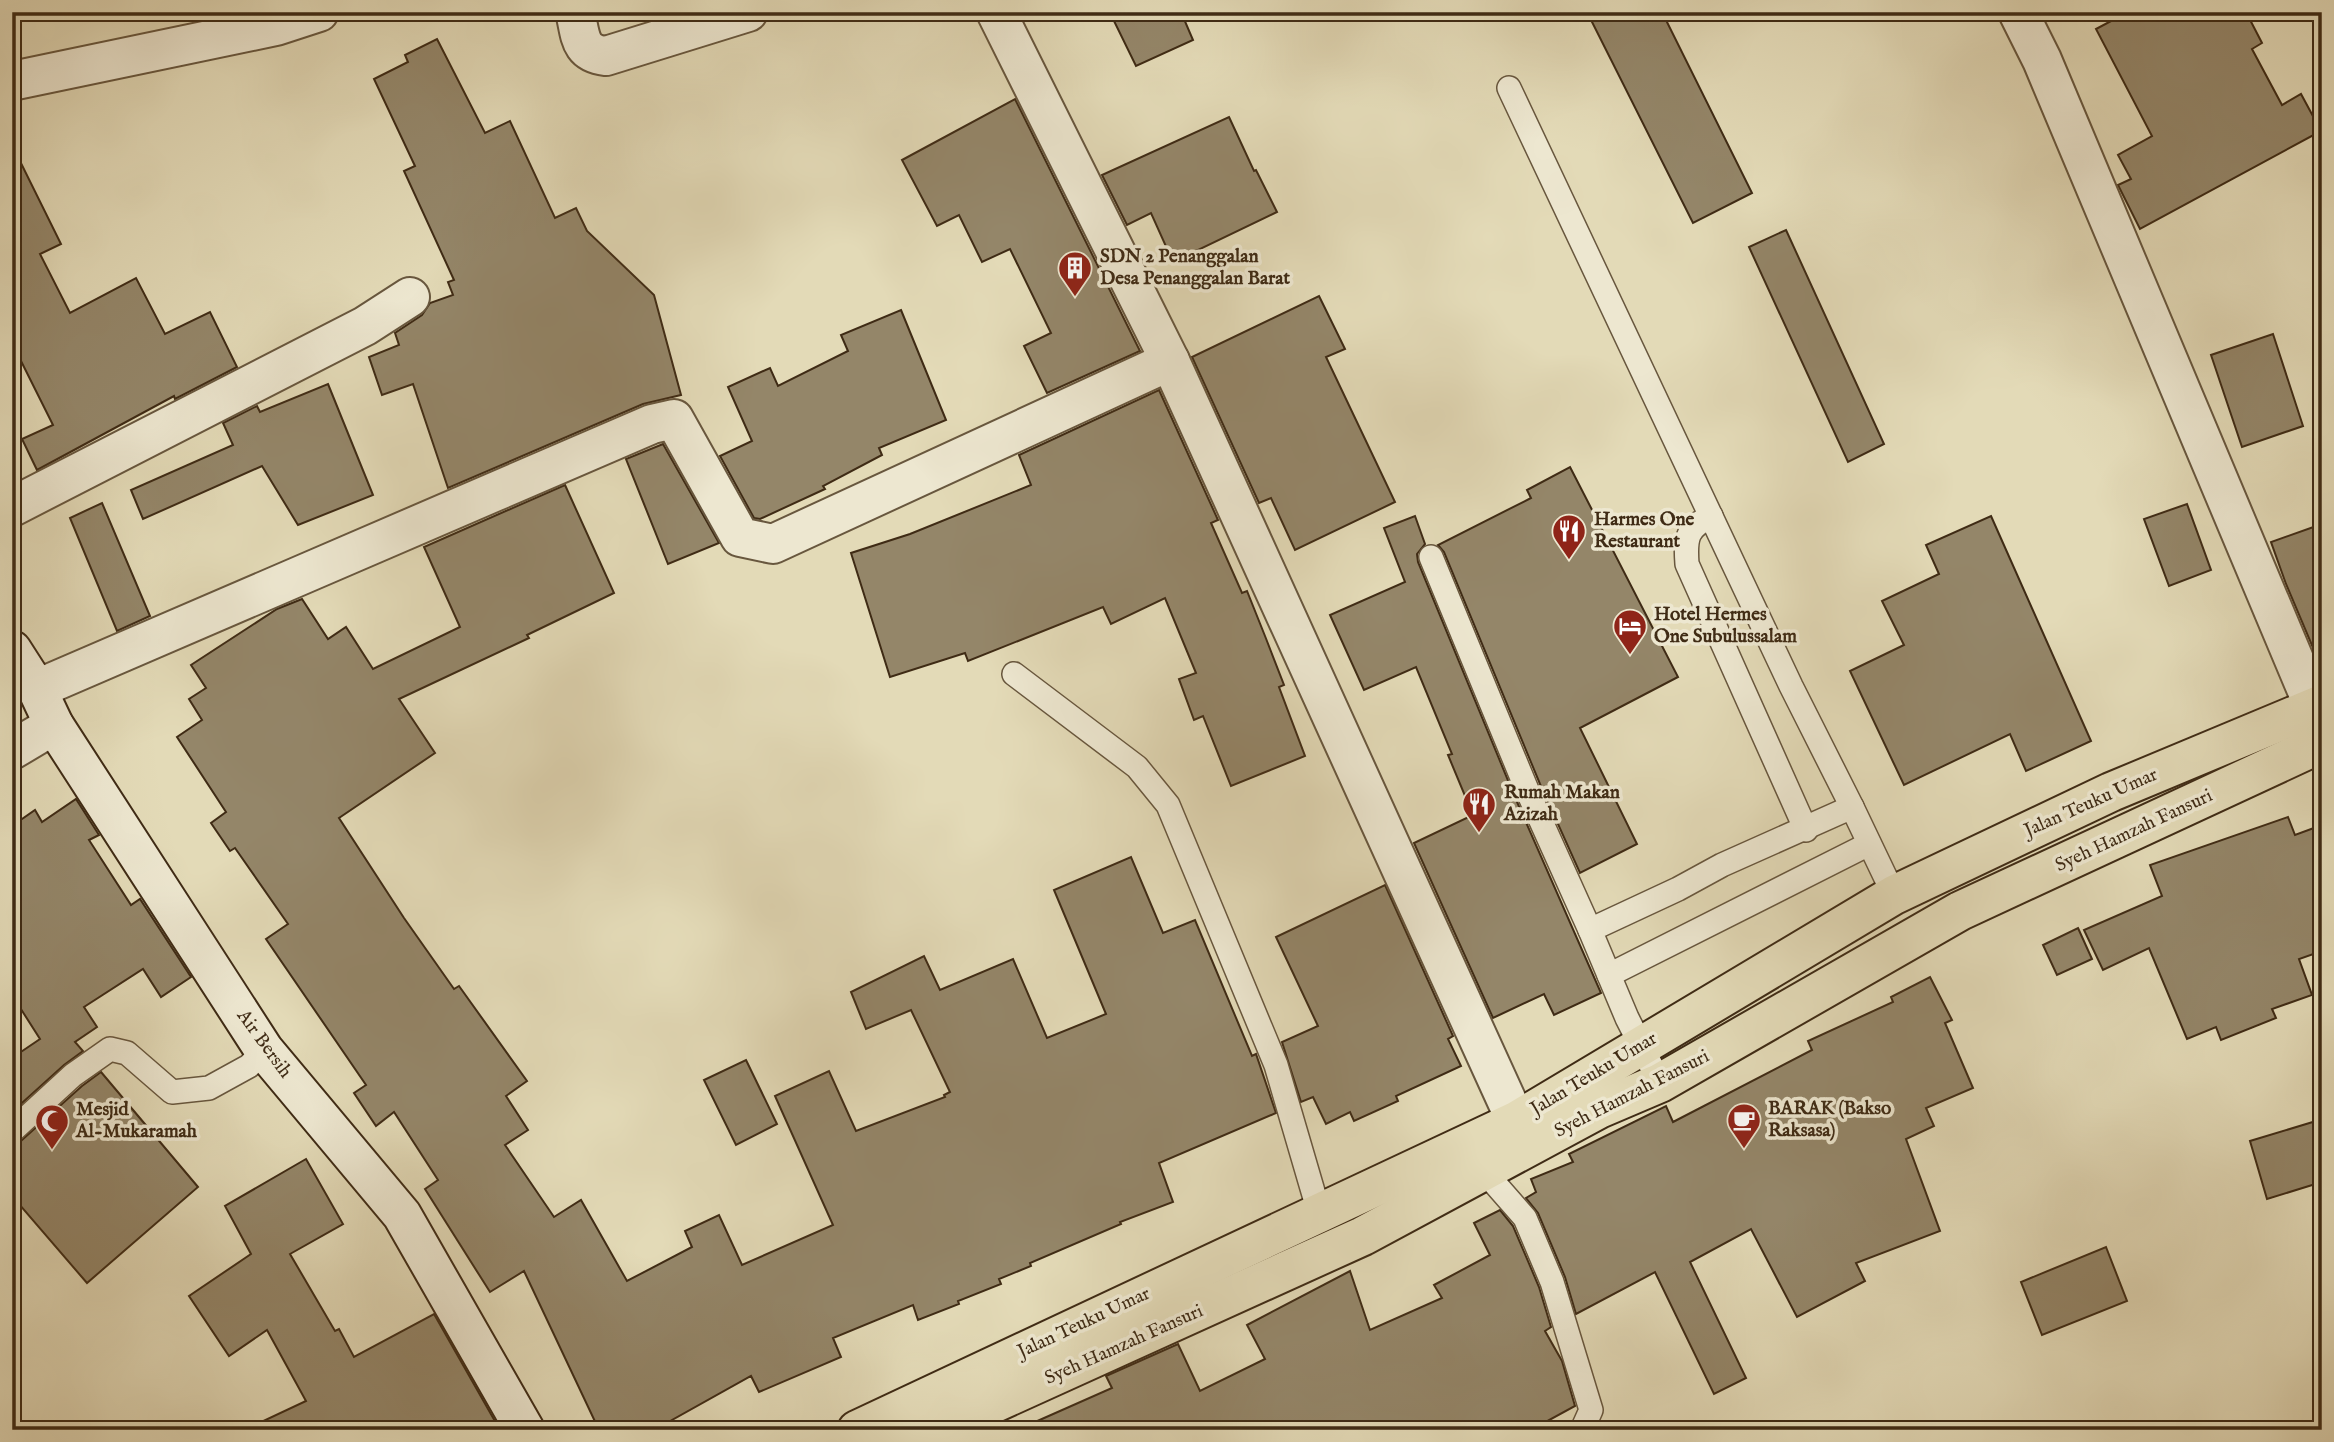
<svg xmlns="http://www.w3.org/2000/svg" width="2334" height="1442" font-family="'IM FELL English',serif">
<style>
.building{fill:#948669;stroke:#3f2b15;stroke-width:2}
.lines{fill:none;stroke-linecap:round;stroke-linejoin:round}
.lane-casing{stroke:#68573e;stroke-width:26}
.street-casing{stroke:#68573e;stroke-width:42}
.secondary-casing{stroke:#3f2b15;stroke-width:42}
.highway-casing{stroke:#3f2b15;stroke-width:42}
.lane{stroke:#ede7d0;stroke-width:23}
.street{stroke:#ede7d0;stroke-width:38}
.secondary{stroke:#ede7d0;stroke-width:38}
.highway{stroke:#e3dab7;stroke-width:38}
.labels{text-anchor:middle;dominant-baseline:central;stroke-width:7;stroke-linejoin:round;paint-order:stroke}
.poi-label{font-size:19px;font-weight:bold;fill:#3f2b15;stroke:#ede7d0;text-anchor:start}
.street-label{font-size:19px;fill:#3f2b15;stroke:#ede7d0}
</style>
<rect width="100%" height="100%" fill="#e3dab7"/>
<filter id="stains"><feTurbulence type="fractalNoise" baseFrequency=".00286" numOctaves="4"/><feColorMatrix values="0 0 0 0 .2 0 0 0 0 .09 0 0 0 0 .02 0 0 0 .5 -.17"/></filter>
<radialGradient id="worn" r=".72"><stop offset=".6" stop-color="#630" stop-opacity="0"/><stop offset="1" stop-color="#630" stop-opacity=".3"/></radialGradient>
<g class="building">
<polygon points="1132,12 1181,12 1193,40 1136,66 1114,21"/>
<polygon points="1587,12 1662,12 1752,193 1693,223"/>
<polygon points="2128,12 2246,12 2262,43 2252,49 2282,105 2301,94 2321,131 2140,229 2118,185 2131,179 2118,155 2152,136 2096,29"/>
<polygon points="437,39 485,133 510,121 555,218 576,208 587,231 654,295 681,395 643,404 448,488 413,384 382,395 369,357 399,345 395,333 422,315 430,303 453,295 448,282 454,280 404,171 415,166 374,79 408,62 405,55"/>
<polygon points="1015,99 1140,351 1047,393 1024,346 1051,333 1010,249 982,262 959,215 937,226 902,160"/>
<polygon points="1229,117 1254,171 1256,170 1277,212 1173,262 1151,213 1127,225 1102,175"/>
<polygon points="12,145 61,244 40,254 70,313 136,278 165,334 210,312 237,367 175,399 174,396 37,470 22,439 53,425 12,343"/>
<polygon points="1786,230 1884,444 1848,462 1749,247"/>
<polygon points="1319,296 1345,349 1326,357 1395,502 1295,550 1271,498 1259,503 1192,357"/>
<polygon points="901,310 946,420 879,448 882,455 823,486 825,489 760,519 754,518 720,456 752,441 728,387 770,368 778,386 848,351 841,335"/>
<polygon points="2273,334 2303,426 2242,447 2211,355"/>
<polygon points="328,384 373,495 298,525 262,466 143,519 131,490 233,445 223,423 257,406 260,412"/>
<polygon points="1159,390 1218,520 1211,523 1242,593 1247,591 1265,636 1284,685 1279,687 1305,756 1231,786 1203,716 1194,720 1179,679 1196,673 1165,598 1111,624 1103,607 968,661 965,653 890,677 851,553 910,534 1031,485 1019,455"/>
<polygon points="663,444 719,543 668,564 626,459"/>
<polygon points="1570,467 1678,677 1580,728 1637,844 1580,873 1540,784 1444,552 1438,545 1531,498 1527,490"/>
<polygon points="565,485 614,593 527,635 529,638 399,699 435,753 339,818 404,918 454,989 459,986 527,1081 506,1096 528,1130 505,1145 554,1217 581,1200 627,1281 692,1247 685,1231 719,1215 742,1265 833,1225 775,1096 829,1071 856,1131 945,1097 944,1095 950,1092 911,1010 866,1029 851,992 924,956 940,990 1013,959 1047,1038 1106,1014 1054,890 1131,857 1163,933 1195,920 1252,1056 1256,1054 1276,1113 1159,1163 1173,1202 1120,1222 1121,1224 1030,1263 1031,1266 999,1279 1001,1284 958,1301 959,1304 918,1320 913,1305 833,1338 841,1357 759,1392 751,1376 654,1430 599,1430 524,1271 490,1292 425,1189 438,1180 394,1112 376,1126 354,1093 366,1085 266,939 288,924 235,848 230,851 211,823 226,812 177,737 202,720 189,699 206,688 191,665 277,609 302,599 328,639 346,627 373,669 460,627 424,547"/>
<polygon points="102,503 150,616 117,631 70,518"/>
<polygon points="2187,504 2211,570 2169,586 2144,519"/>
<polygon points="1415,516 1425,544 1417,554 1418,562 1514,795 1601,993 1554,1015 1544,994 1493,1018 1414,843 1473,815 1448,755 1452,754 1416,667 1364,690 1330,615 1405,582 1384,528"/>
<polygon points="1991,516 2091,741 2026,771 2010,734 1904,785 1850,671 1904,645 1882,601 1939,574 1926,545"/>
<polygon points="2322,524 2322,669 2286,584 2271,542"/>
<polygon points="76,799 99,835 89,840 131,905 140,899 191,977 161,997 143,969 84,1007 97,1027 75,1042 83,1051 64,1065 12,1112 12,1058 40,1039 12,995 12,826 35,810 42,822"/>
<polygon points="2288,817 2295,835 2322,825 2322,951 2299,959 2312,995 2272,1009 2276,1018 2221,1040 2216,1027 2187,1039 2149,948 2103,970 2084,930 2162,896 2150,865"/>
<polygon points="1385,885 1453,1036 1448,1039 1461,1066 1396,1096 1398,1101 1354,1121 1350,1112 1326,1124 1313,1097 1301,1102 1282,1042 1318,1026 1276,937"/>
<polygon points="2078,928 2092,959 2057,975 2043,945"/>
<polygon points="1930,977 1952,1020 1945,1023 1973,1088 1926,1108 1934,1126 1906,1139 1940,1231 1856,1263 1865,1281 1797,1317 1751,1229 1690,1262 1746,1378 1714,1394 1655,1272 1576,1314 1565,1277 1538,1213 1526,1198 1536,1192 1531,1179 1573,1162 1569,1154 1666,1106 1673,1122 1812,1050 1808,1041 1893,1002 1891,997"/>
<polygon points="746,1060 777,1124 736,1145 704,1080"/>
<polygon points="101,1072 198,1187 87,1283 12,1196 12,1145 21,1141 82,1086"/>
<polygon points="2316,1121 2322,1139 2322,1182 2267,1199 2250,1141"/>
<polygon points="306,1159 343,1224 290,1254 335,1331 339,1329 354,1357 434,1314 500,1430 244,1430 306,1401 267,1330 229,1356 189,1296 251,1254 225,1206"/>
<polygon points="1500,1210 1513,1226 1539,1287 1551,1327 1545,1331 1562,1361 1575,1406 1531,1430 1017,1430 1112,1388 1106,1376 1178,1344 1200,1391 1265,1359 1247,1325 1350,1271 1370,1330 1442,1298 1434,1285 1490,1255 1474,1223"/>
<polygon points="2106,1247 2127,1301 2042,1335 2021,1282"/>
</g>
<g class="lines">
<g class="lane-casing">
<g id="lane">
<polyline points="1509,88 1791,686 1852,807"/>
<path d="M1711 516C1687 528 1685 537 1687 564L1806 830"/>
<polyline points="1431,557 1527,790 1590,930"/>
<polyline points="1014,674 1137,767 1168,805 1276,1065 1319,1212"/>
<polyline points="1609,975 1869,844"/>
<polyline points="1660,1083 1627,1018 1590,930 1678,889 1722,865 1852,807 1894,895"/>
<polyline points="12,1131 73,1075 110,1049 127,1053 172,1092 209,1088 249,1066 264,1050"/>
<polyline points="1483,1170 1525,1218 1552,1282 1591,1410 1582,1430"/>
</g>
</g>
<g class="street-casing">
<g id="street">
<path d="M575 12C581 35 578 53 606 56L748 12"/>
<polyline points="996,12 1170,361 1516,1121"/>
<polyline points="2018,12 2042,60 2314,707"/>
<polyline points="12,81 276,26 319,12"/>
<polyline points="12,507 365,326 410,297"/>
<polyline points="37,689 652,424 674,419 740,537 773,544 1170,361"/>
<polyline points="12,750 54,725"/>
</g>
</g>
<g class="secondary-casing">
<polyline id="secondary" points="12,650 37,689 54,725 264,1050 402,1215 525,1430"/>
</g>
<g class="highway-casing">
<g id="highway">
<polyline points="857,1430 1516,1121 1894,895 2111,792 2322,704"/>
<polyline points="935,1430 1363,1236 1599,1109 1660,1083 1960,911 2322,743"/>
</g>
</g>
<use href="#lane" class="lane"/>
<use href="#street" class="street"/>
<use href="#secondary" class="secondary"/>
<use href="#highway" class="highway"/>
</g>
<defs>
<g id="building-pin" transform="scale(1.75)"><path d="M0 17L-7.5 6A9.5 9.5 0 1 1 7.5 6Z" fill="#8f2418" stroke="#ede7d0"/><path d="M-4-6H4V6H1V3H-1V6H-4ZM-2.5-4.3h1.7v1.8h-1.7ZM.8-4.3h1.7v1.8H.8ZM-2.5-1h1.7V.8h-1.7ZM.8-1h1.7V.8H.8Z" fill="#fff"/></g>
<g id="restaurant-pin" transform="scale(1.75)"><path d="M0 17L-7.5 6A9.5 9.5 0 1 1 7.5 6Z" fill="#8f2418" stroke="#ede7d0"/><path d="M-5-6h1v4h1v-4h1v4h1v-4h1v5L-1.5 .5V6h-2V.5L-5-1ZM5-6V6H3V1.5H1.5Q1.5-4 5-6Z" fill="#fff"/></g>
<g id="hotel-pin" transform="scale(1.75)"><path d="M0 17L-7.5 6A9.5 9.5 0 1 1 7.5 6Z" fill="#8f2418" stroke="#ede7d0"/><path d="M-6-4.5h1.5V1H6V5H4.5V3h-9V5H-6ZM-4 0a1.8 1.8 0 1 1 3.6 0ZM.5 0V-2.5h3Q6-2.5 6 0Z" fill="#fff"/></g>
<g id="cafe-pin" transform="scale(1.75)"><path d="M0 17L-7.5 6A9.5 9.5 0 1 1 7.5 6Z" fill="#8f2418" stroke="#ede7d0"/><path d="M-5.5-4.5H6V0H3Q3 3.5 0 3.5H-2.5Q-5.5 3.5-5.5 0ZM3-3.2v2h1.7v-2ZM-6 4.5H4V6H-6Z" fill="#fff"/></g>
<g id="mosque-pin" transform="scale(1.75)"><path d="M0 17L-7.5 6A9.5 9.5 0 1 1 7.5 6Z" fill="#8f2418" stroke="#ede7d0"/><path d="M3.5-4.9A6 6 0 1 0 3.5 4.9A5 5 0 1 1 3.5-4.9Z" fill="#fff"/></g>
</defs>
<g fill-rule="evenodd">
<use href="#building-pin" x="1075" y="268"/>
<use href="#restaurant-pin" x="1569" y="531"/>
<use href="#hotel-pin" x="1630" y="626"/>
<use href="#restaurant-pin" x="1479" y="804"/>
<use href="#cafe-pin" x="1744" y="1120"/>
<use href="#mosque-pin" x="52" y="1121"/>
</g>
<g class="labels">
<g class="poi-label">
<text x="1100" y="257">SDN 2 Penanggalan<tspan x="1100" dy="22">Desa Penanggalan Barat</tspan></text>
<text x="1594" y="520">Harmes One<tspan x="1594" dy="22">Restaurant</tspan></text>
<text x="1654" y="615">Hotel Hermes<tspan x="1654" dy="22">One Subulussalam</tspan></text>
<text x="1504" y="793">Rumah Makan<tspan x="1504" dy="22">Azizah</tspan></text>
<text x="1768" y="1109">BARAK (Bakso<tspan x="1768" dy="22">Raksasa)</tspan></text>
<text x="76" y="1110">Mesjid<tspan x="76" dy="22">Al-Mukaramah</tspan></text>
</g>
<g class="street-label">
<text transform="translate(2091 803) rotate(-24)">Jalan Teuku Umar</text>
<text transform="translate(2134 831) rotate(-25)">Syeh Hamzah Fansuri</text>
<text transform="translate(264 1044) rotate(54)">Air Bersih</text>
<text transform="translate(1594 1074) rotate(-31)">Jalan Teuku Umar</text>
<text transform="translate(1632 1094) rotate(-27)">Syeh Hamzah Fansuri</text>
<text transform="translate(1084 1323) rotate(-25)">Jalan Teuku Umar</text>
<text transform="translate(1124 1345) rotate(-24)">Syeh Hamzah Fansuri</text>
</g>
</g>
<rect width="2334" height="1442" fill="none" stroke="#e3dab7" stroke-width="42"/>
<rect x="14" y="14" width="2306" height="1414" fill="none" stroke="#3f2b15" stroke-width="3.5"/>
<rect x="21" y="21" width="2292" height="1400" fill="none" stroke="#3f2b15" stroke-width="2"/>
<rect width="100%" height="100%" filter="url(#stains)"/>
<rect width="100%" height="100%" fill="url(#worn)"/>
</svg>
